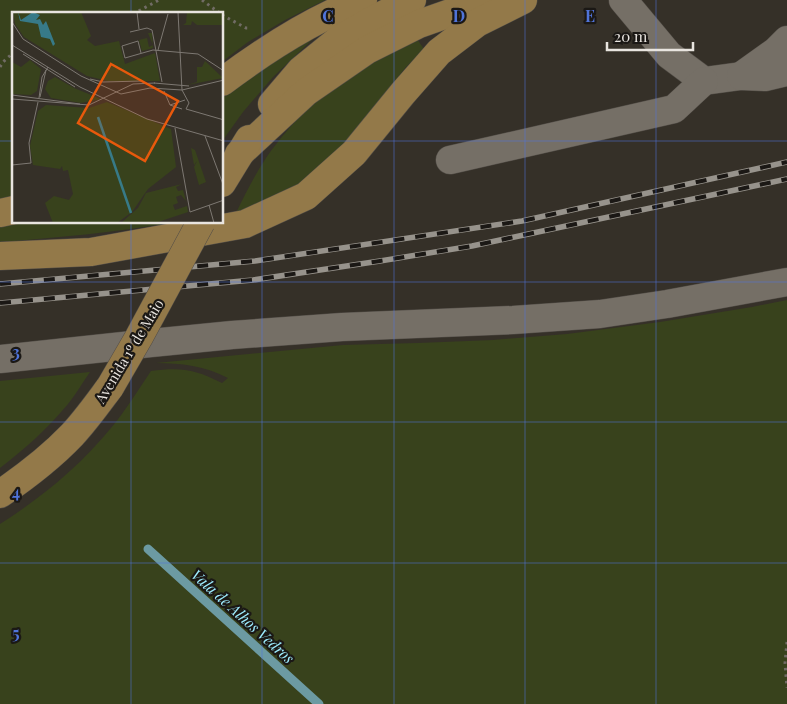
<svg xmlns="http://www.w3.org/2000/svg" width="787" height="704" font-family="'Playfair Display',serif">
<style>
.green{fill:#38421c}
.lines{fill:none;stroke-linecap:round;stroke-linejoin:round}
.stream{stroke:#6c9aa2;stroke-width:9}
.minor-casing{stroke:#524d47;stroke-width:29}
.major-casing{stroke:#524d47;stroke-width:29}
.path{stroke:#716c65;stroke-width:3;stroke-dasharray:2.5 4;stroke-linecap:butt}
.minor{stroke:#756f66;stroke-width:28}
.major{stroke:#937949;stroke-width:28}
.rail-casing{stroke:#97938c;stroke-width:5.5}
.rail{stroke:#1b1815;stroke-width:4;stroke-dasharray:11;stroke-linecap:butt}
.major-bridge-casing{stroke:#524d47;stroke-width:29;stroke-linecap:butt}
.major-bridge{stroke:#937949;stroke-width:28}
.grid{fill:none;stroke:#5074da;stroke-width:1;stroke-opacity:0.55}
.labels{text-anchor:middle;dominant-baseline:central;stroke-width:4.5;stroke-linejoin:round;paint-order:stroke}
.street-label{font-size:14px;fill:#e9e5e0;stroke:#1b1815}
.water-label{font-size:15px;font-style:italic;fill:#9eedff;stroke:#1b1815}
.inset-river{fill:none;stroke:#377a88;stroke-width:2.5}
.inset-road{fill:none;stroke:#7d7872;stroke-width:1}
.view{fill:#e8590c;fill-opacity:0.15;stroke:#e8590c;stroke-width:2.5}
.inset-edge{fill:none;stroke:#e9e5e0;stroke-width:2.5}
.grid-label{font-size:16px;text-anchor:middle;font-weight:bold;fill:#5074da;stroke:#1b1815;stroke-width:4.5;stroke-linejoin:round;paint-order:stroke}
</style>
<rect width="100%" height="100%" fill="#353028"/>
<g class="green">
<polygon points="0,0 325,0 285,20 248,42 223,61 222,14 14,14 14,195 0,200"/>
<polygon points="316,36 273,77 243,112 223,140 223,94 258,67"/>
<path d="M417 39 424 49 406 67 378 103 329 162 290 191 235 215C244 196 254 176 266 158 291 122 325 89 363 67 380 56 399 48 417 39Z"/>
<path d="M14 222 171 223C114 232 57 238 0 242V226Z"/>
<path d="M787 300V704H0V524C41 498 80 466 111 428 126 410 138 390 151 371 180 367 195 369 222 383L228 378C205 366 181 363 156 363L343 345 418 343 493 340 567 334 660 322 752 307Z"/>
<path d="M90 372C83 382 76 394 68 404 48 428 25 449 0 468V381Z"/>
</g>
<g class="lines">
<polyline class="stream" points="148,549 319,704"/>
<g class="minor-casing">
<g id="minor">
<polyline points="623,0 669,55 704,81 741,76"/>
<polyline points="787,40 776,51 741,76 765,77 787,72"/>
<polyline points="450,160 674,109 704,81"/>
<polyline points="0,359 151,343 232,335 342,327 513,320 600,314 667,304 787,282"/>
</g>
</g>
<g class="major-casing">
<g id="major">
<path d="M222 82C266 49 312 19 363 0"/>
<polyline points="272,104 301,70 338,40 369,22 412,0"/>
<polyline points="239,154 306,92 367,50 419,24 487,0"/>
<polyline points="222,183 249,139"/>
<polyline points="0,213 14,210"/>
<polyline points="0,256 91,252 245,224 306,196 354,153 403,93 439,52 477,23 523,0"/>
<path d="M0 494C25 477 51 457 72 435 86 420 98 403 110 387"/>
</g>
</g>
<g class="path">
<polyline points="202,0 221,14"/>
<polyline points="133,14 159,0"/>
<polyline points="222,15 246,28 248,28"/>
<polyline points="0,67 3,62 14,52"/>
<polyline points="787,642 785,663 787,688"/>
</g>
<use href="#minor" class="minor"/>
<use href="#major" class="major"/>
<g class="rail-casing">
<g id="rail">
<polyline points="0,284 255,261 522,221 787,162"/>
<polyline points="0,303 253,280 380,261 472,246 787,179"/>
</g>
</g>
<use href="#rail" class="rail"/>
<g class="major-bridge-casing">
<polyline id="major-bridge" points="110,387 139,337 201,222"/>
</g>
<use href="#major-bridge" class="major-bridge"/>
</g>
<path class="grid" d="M131 0V14M262 0V704M394 0V704M525 0V704M656 0V704M0 141H14M222 141H787M131 222V704M0 282H787M0 422H787M0 563H787"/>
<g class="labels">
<g class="street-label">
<text transform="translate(129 351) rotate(-59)">Avenida 1º de Maio</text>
</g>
<g class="water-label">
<text transform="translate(243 616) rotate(42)">Vala de Alhos Vedros</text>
</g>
</g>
<g transform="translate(12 12)">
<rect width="211" height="211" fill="#353028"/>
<path d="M1 0H69L79 24 75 28 83 34 107 29 113 52 143 41 148 69H96L75 64 12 25 3 12ZM175 0H211V13H185L180 9 179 13H171L174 11ZM136 21H140L141 36 130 39 127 28 135 26 137 35 141 33ZM18 48 29 57 25 79 19 83 0 82V50L9 55ZM193 49 211 66 175 73 185 70V55H190ZM43 65 62 76 89 87 69 91 39 86 33 77 36 69ZM95 90 159 117 164 155 136 177 120 200 105 211H41L33 191 42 184 57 188 61 182 56 158 51 159 50 154 48 157 21 153 18 134 26 99 34 93 77 96ZM179 136 183 138 194 170 187 173 182 155 185 149 182 153ZM170 172 164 175 166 179 171 178 174 189 169 183 164 185 166 191 161 193 163 198 175 194 176 200 143 211H109L126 196 134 181Z" fill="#38421c"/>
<path d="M6 0 9 8 21 0 28 3 24 8 28 7 31 13 34 9 43 32 41 34 38 27 29 25 26 12 8 9Z" fill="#377a88"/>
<path class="inset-river" d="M86 105 119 201"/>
<path class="inset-road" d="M125 0 127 17M166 0 170 78 177 91 174 97M0 10 11 27 69 64 109 82 138 76 170 78 212 68M118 20 135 16 140 18 150 70M0 33 68 75 135 107 212 129M146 38 156 2M129 41 126 29 110 34 113 46 141 38 186 42 212 59M11 42 63 75M78 67 91 70 130 69M142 71 177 74M152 79 158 93M0 83 68 92M28 85 34 58M27 86 30 65 36 55M0 87 77 93 121 72 143 71M170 97 158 93 173 88M174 97 212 108M163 116 178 200 212 188M193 124 212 175M0 153 19 151 17 131 26 90M197 193 202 211"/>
<path class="view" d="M99 52 166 89 133 149 66 111Z"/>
<rect width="211" height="211" class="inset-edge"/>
</g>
<g class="grid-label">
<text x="328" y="22">C</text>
<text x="459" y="22">D</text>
<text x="590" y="22">E</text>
<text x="16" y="358">3</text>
<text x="16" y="498">4</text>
<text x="16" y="639">5</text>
</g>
<path d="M607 42v8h86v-8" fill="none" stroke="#e9e5e0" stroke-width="2.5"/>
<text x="614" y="42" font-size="15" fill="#e9e5e0" stroke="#1b1815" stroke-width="4" paint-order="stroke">20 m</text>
</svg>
